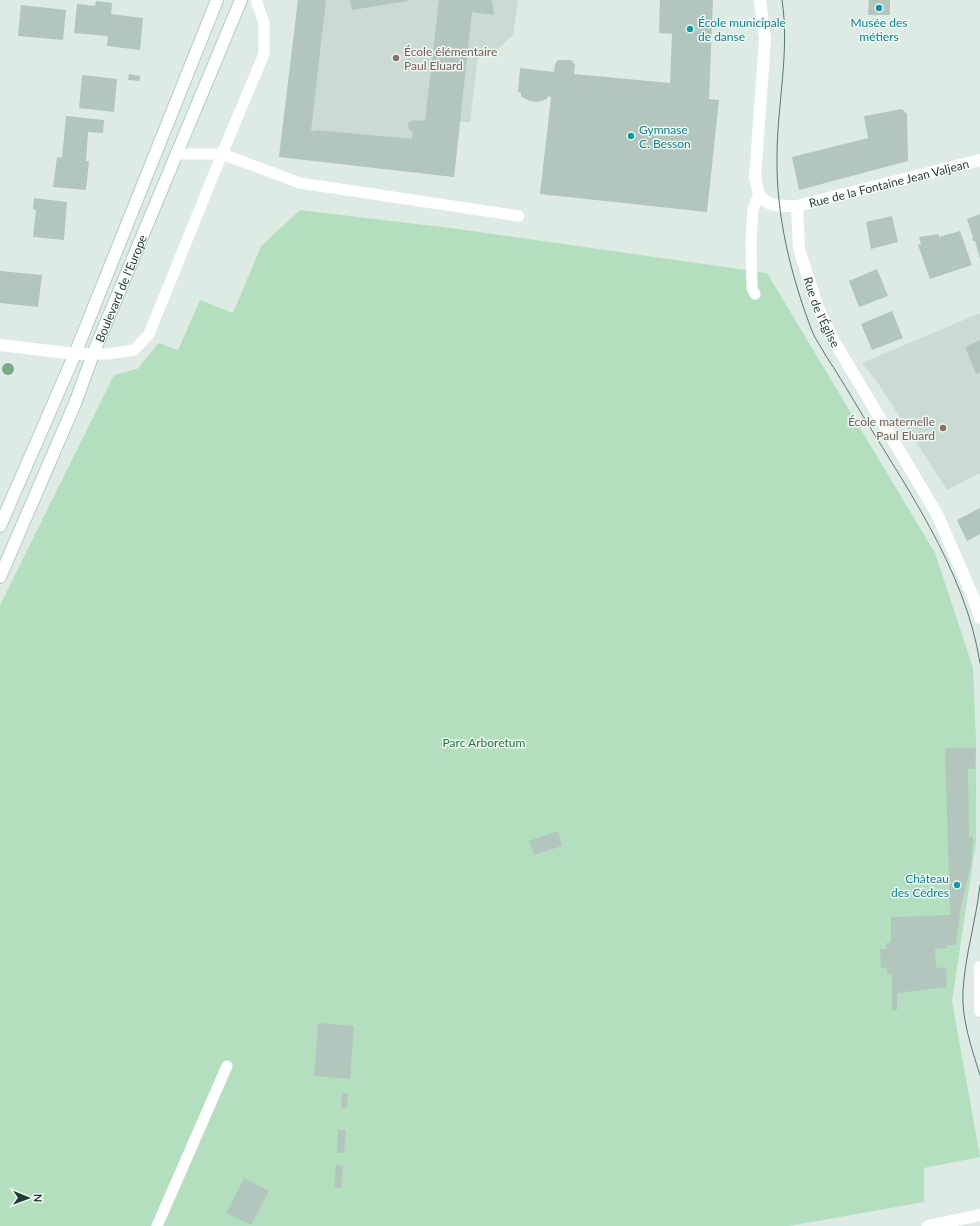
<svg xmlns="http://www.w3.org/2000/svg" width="980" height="1226" font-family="Lato,sans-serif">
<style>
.built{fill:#cbdbd3}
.green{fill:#b4dfbe}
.building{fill:#b2c6bd}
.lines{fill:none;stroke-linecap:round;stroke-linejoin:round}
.secondary-casing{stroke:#b0ccc0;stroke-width:14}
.service{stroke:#fff;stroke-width:11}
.minor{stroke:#fff;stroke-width:12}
.secondary{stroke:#fff;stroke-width:12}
.tram{stroke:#57786e;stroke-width:1}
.tree{fill:#77ab8a}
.culture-dot{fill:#0f9aa8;stroke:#eef7f2;stroke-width:1.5}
.education-dot{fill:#8d6e63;stroke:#eef7f2;stroke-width:1.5}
.labels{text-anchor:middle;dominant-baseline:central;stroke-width:3;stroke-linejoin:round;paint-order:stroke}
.culture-label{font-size:12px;fill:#0d838f;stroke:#eef7f2;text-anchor:start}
.education-label{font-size:12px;fill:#785e54;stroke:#eef7f2;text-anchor:start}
.street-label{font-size:12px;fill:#1e3c32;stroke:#eef7f2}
.park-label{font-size:12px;fill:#247641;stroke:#eef7f2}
</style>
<rect width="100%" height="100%" fill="#ddebe4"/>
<g class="built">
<polygon points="298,0 518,0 513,35 495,52 479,50 470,122 460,122 454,177 279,157"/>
<polygon points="980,313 980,473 947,490 878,383 862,363"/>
</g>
<polygon class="green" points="300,210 458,229 767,273 935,553 973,668 976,739 976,842 952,1001 980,1157 924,1168 924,1202 789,1226 0,1226 0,605 114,375 137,369 159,343 178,350 200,300 233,313 261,246"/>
<g class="building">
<polygon points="298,0 326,0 311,131 315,131 315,130 412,139 413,132 409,129 408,123 414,120 425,121 439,0 492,0 494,15 472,12 454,177 279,157"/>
<polygon points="350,0 408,0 408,1 352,10"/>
<polygon points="660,0 713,0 709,99 719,100 707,212 540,194 551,97 548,96 547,99 538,102 530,101 521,97 521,93 518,92 520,68 554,72 555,64 558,60 571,60 575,65 574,74 670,83 672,34 659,33"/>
<polygon points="869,0 890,0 890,15 868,15"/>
<polygon points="96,1 112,3 111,14 143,18 140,50 107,46 108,36 74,33 77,4 95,6"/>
<polygon points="21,5 66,10 63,40 18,36"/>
<polygon points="129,74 140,76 140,81 128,80"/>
<polygon points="82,75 117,79 114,112 79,108"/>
<polygon points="902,109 907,114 908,161 799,190 792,157 868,138 864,116"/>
<polygon points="66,116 104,120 103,133 88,132 86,161 89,161 86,190 53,187 57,157 62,158"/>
<polygon points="34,198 67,202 64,240 33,237 36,210 33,209"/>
<polygon points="980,214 980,259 975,241 973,241 972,238 973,238 967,219"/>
<polygon points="892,216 898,242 871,249 866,222"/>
<polygon points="960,231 972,265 930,279 918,245 921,244 919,237 939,234 939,237"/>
<polygon points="877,269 888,296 859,307 849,281"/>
<polygon points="0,271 42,275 38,307 0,303"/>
<polygon points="892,311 903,338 872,350 861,324"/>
<polygon points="980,340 980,372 976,374 965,347"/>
<polygon points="980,508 980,534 967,541 957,520"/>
<polygon points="945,748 976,748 975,769 968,769 969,837 973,837 971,864 961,906 956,945 946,945 947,948 935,949 936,968 946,967 947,987 897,993 897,1010 892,1011 892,974 887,974 887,968 881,968 880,949 886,949 886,943 891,943 891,917 950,915"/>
<polygon points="558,831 562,846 534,855 529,841"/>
<polygon points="318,1023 354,1026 350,1079 314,1076"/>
<polygon points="342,1093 348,1093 347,1108 341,1107"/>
<polygon points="338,1130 346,1130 344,1153 337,1153"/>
<polygon points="336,1165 343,1166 341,1188 334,1188"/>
<polygon points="244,1178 269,1191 251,1225 226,1213"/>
</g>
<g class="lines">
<g class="secondary-casing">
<g id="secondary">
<polyline points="0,526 75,354 217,0"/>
<path id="s3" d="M0 577 76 401 93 354 241 0"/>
</g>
</g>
<g class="service">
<polyline points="177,154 222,154 300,183 519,216"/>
<polyline points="755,294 752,288 751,243 753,209 759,194"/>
<polyline points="93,354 108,354 134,350 149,334 222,154 264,54 264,23 256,0"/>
<polyline points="157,1226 227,1066"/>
</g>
<g class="minor">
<path id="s1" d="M760 0 765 39 755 178C757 183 757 189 759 194 767 208 783 206 797 206L980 160"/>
<path id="s2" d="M797 206 799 249 818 308 834 341 937 514 974 599 980 618"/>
<polyline points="0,345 75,354 93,354"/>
<polyline points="980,967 980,1011"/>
<polyline points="928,1226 980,1215"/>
</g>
<use href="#secondary" class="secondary"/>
<g class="tram">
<path d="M782 0C790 52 777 105 777 157 776 216 791 276 812 331 815 339 822 348 826 356 836 371 845 386 854 401 903 483 965 568 980 663"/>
<path d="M980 885C976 921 965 955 963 991 961 1017 972 1050 980 1075"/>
</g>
</g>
<circle class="tree" cx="8" cy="369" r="6"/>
<g class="culture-dot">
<circle cx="879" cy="8" r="4"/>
<circle cx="690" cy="29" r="4"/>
<circle cx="631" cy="136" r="4"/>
<circle cx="957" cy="885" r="4"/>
</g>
<g class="education-dot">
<circle cx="396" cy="58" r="4"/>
<circle cx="943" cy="428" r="4"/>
</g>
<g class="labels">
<g class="culture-label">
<text x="698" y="22">École municipale<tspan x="698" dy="14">de danse</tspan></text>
<text x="879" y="22" text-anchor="middle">Musée des<tspan x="879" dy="14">métiers</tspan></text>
<text x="639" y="129">Gymnase<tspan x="639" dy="14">C. Besson</tspan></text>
<text x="949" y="878" text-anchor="end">Château<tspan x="949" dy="14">des Cèdres</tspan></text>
</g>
<g class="education-label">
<text x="404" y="51">École élémentaire<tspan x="404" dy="14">Paul Eluard</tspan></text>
<text x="935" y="421" text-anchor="end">École maternelle<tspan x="935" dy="14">Paul Eluard</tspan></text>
</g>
<g class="street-label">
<text stroke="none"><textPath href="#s1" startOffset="332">Rue de la Fontaine Jean Valjean</textPath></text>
<text stroke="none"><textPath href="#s3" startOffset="313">Boulevard de l'Europe</textPath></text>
<text stroke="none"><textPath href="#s2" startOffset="110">Rue de l'Église</textPath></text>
</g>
<g class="park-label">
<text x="484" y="742">Parc Arboretum</text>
</g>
</g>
<g transform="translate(28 1198) rotate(91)" stroke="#eef7f2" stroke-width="3" paint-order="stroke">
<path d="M0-3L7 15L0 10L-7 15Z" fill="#1e3c32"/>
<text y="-6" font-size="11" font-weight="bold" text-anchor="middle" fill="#1e3c32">N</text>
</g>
</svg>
